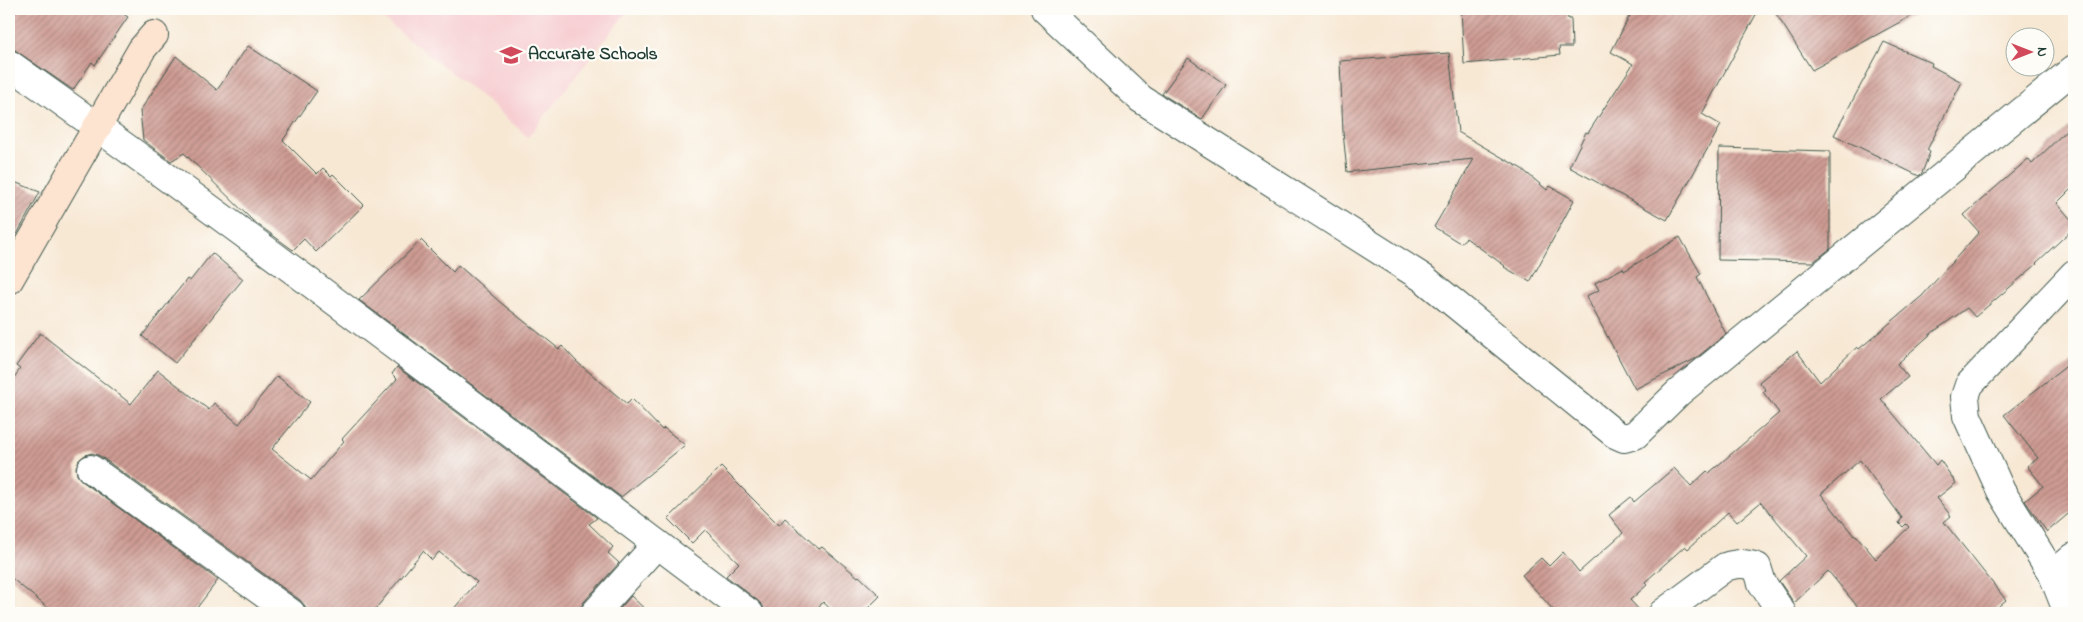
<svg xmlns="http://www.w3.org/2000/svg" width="2083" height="622" font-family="'Indie Flower',sans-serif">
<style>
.built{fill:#f7cfd3}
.building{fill:url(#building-hatch);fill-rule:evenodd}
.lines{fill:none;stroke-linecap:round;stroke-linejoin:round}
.street-casing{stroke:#3f574c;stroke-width:30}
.secondary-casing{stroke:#3f574c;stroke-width:30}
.street{stroke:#fff;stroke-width:28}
.secondary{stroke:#fde4d1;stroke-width:28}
.labels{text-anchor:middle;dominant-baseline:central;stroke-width:4.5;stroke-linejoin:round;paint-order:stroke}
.poi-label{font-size:18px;font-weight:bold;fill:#1f3d34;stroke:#fdfcf7;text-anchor:start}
</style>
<defs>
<pattern id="building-hatch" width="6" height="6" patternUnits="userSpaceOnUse" patternTransform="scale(1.25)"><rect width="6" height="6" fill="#ce9b93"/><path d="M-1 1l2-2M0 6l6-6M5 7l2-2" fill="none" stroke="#a78079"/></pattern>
</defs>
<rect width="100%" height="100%" fill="#fdfcf7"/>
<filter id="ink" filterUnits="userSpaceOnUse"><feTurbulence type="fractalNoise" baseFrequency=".02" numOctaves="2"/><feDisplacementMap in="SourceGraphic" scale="10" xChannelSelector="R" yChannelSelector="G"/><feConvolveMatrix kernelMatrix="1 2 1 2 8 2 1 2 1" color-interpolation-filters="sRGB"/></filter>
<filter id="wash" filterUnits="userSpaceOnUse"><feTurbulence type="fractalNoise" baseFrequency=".0096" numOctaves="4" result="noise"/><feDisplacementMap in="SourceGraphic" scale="20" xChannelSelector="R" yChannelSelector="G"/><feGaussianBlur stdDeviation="1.12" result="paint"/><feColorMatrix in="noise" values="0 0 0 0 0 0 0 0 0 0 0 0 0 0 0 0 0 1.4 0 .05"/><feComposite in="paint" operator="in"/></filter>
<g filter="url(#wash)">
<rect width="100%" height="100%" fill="#f7e8d4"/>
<polygon class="built" points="371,9 629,9 528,137 487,101"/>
<g id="blocks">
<g class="building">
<polygon points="9,9 116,9 128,17 95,65 92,62 73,90 9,46"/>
<polygon points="1461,9 1568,9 1568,19 1571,19 1572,47 1559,47 1560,55 1464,64"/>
<polygon points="1633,9 1759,9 1702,114 1721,125 1667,220 1569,167 1586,132 1588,133 1633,64 1611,52"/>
<polygon points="1773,9 1924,9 1812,70"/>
<polygon points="1884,42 1932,63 1931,66 1962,82 1927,150 1930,152 1922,173 1919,176 1834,135"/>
<polygon points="248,46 317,91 283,140 317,174 323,168 331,176 333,174 364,205 316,252 304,239 293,250 253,221 184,153 171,161 143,140 140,111 176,56 217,90"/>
<polygon points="1449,53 1458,132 1522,169 1547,190 1550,186 1574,200 1530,282 1504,267 1505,266 1466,238 1460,243 1434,227 1474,159 1347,172 1343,132 1340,61"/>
<polygon points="1188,58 1226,85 1202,119 1162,94"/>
<path d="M2074 123V186L2057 203 2074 223V228L2036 263 2037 264 1975 317 1967 308 1933 332 1897 364 1908 377 1881 399 1936 465 1940 460 1956 483 1937 498 1951 516 1944 522 2006 600 1991 613H1863L1828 571 1794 603 1779 581 1806 556 1761 502 1737 522 1728 512 1688 549 1685 546 1645 582 1647 585 1630 600 1642 613H1556L1522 575 1541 558 1549 566 1563 552 1579 572 1623 533 1609 515 1631 497 1634 502 1674 468 1691 486 1707 471 1709 473 1779 413 1763 392 1766 390 1759 382 1797 351 1820 382 1857 347 1859 349 1922 296 1979 232 1964 215 2028 159 2032 164ZM1860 460 1902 518 1899 523 1903 527 1906 524 1909 527 1876 559 1856 535 1854 536 1821 494Z"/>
<polygon points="1719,148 1830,151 1830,249 1813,262 1718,260"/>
<polygon points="9,180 40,192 9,249"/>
<polygon points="1680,237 1701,274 1697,277 1726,334 1695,359 1635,389 1586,296 1599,290 1595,283 1623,268 1624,271"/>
<polygon points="421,240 453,272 458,265 501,303 559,349 562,346 577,362 627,404 632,399 662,430 664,428 685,445 621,497 359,300"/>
<polygon points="212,253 243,279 175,363 142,336 187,279 190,281"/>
<polygon points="40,333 131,404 158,370 209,410 214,403 239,424 277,376 310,402 272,449 311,480 344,441 342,439 397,379 392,374 397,367 597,518 589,524 613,547 608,553 619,563 583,603 580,613 450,613 477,582 439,552 432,560 423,551 372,613 306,613 305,606 300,600 100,456 92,453 85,455 79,460 76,467 77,475 82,481 218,580 193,613 54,613 9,576 9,385 20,369 16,366"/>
<polygon points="2074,360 2074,509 2047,532 2025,501 2043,486 2027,466 2038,458 2004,415"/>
<polygon points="721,467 779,525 785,518 819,549 822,547 858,577 859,576 880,596 863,613 835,613 823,602 813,613 764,613 763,606 758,601 726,576 739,563 705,530 692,543 668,519"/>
<polygon points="631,596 649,613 616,613"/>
</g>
</g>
</g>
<g filter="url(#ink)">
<use href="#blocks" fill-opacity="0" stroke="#3f574c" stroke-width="1"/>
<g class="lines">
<g class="street-casing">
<g id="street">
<polyline points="1045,9 1141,99 1423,278 1615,434 1624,438 1635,435 1678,393 2074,69"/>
<path d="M9 64C260 241 504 429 749 613"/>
<polyline points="91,469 291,613"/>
<polyline points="2053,575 2074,557"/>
<polyline points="595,613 657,544"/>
<path d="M1663 613 1725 567C1737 563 1745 563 1757 567L1762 583 1782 613"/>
<polyline points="2068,613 2053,575 2001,491 1967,416 1965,397 1969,385 2074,274"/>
</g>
</g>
<g class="secondary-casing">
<polyline id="secondary" points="9,280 142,49 154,35"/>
</g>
<use href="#street" class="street"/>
<use href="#secondary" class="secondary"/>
</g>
</g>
<defs>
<g id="school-bare" transform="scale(1.725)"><path d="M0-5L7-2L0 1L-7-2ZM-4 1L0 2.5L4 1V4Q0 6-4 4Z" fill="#d1495b" stroke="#fdfcf7" stroke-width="2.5" paint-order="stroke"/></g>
</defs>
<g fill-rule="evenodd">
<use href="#school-bare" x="511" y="55"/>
</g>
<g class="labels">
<g class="poi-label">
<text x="528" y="55">Accurate Schools</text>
</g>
</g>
<rect width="2083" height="622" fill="none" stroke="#fdfcf7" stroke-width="30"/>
<g transform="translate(2030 52) rotate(90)"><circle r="24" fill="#fdfcf7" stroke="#a4b0a9"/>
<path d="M0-4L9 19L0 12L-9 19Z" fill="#d1495b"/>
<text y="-8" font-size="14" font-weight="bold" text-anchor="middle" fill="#1f3d34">N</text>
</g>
</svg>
